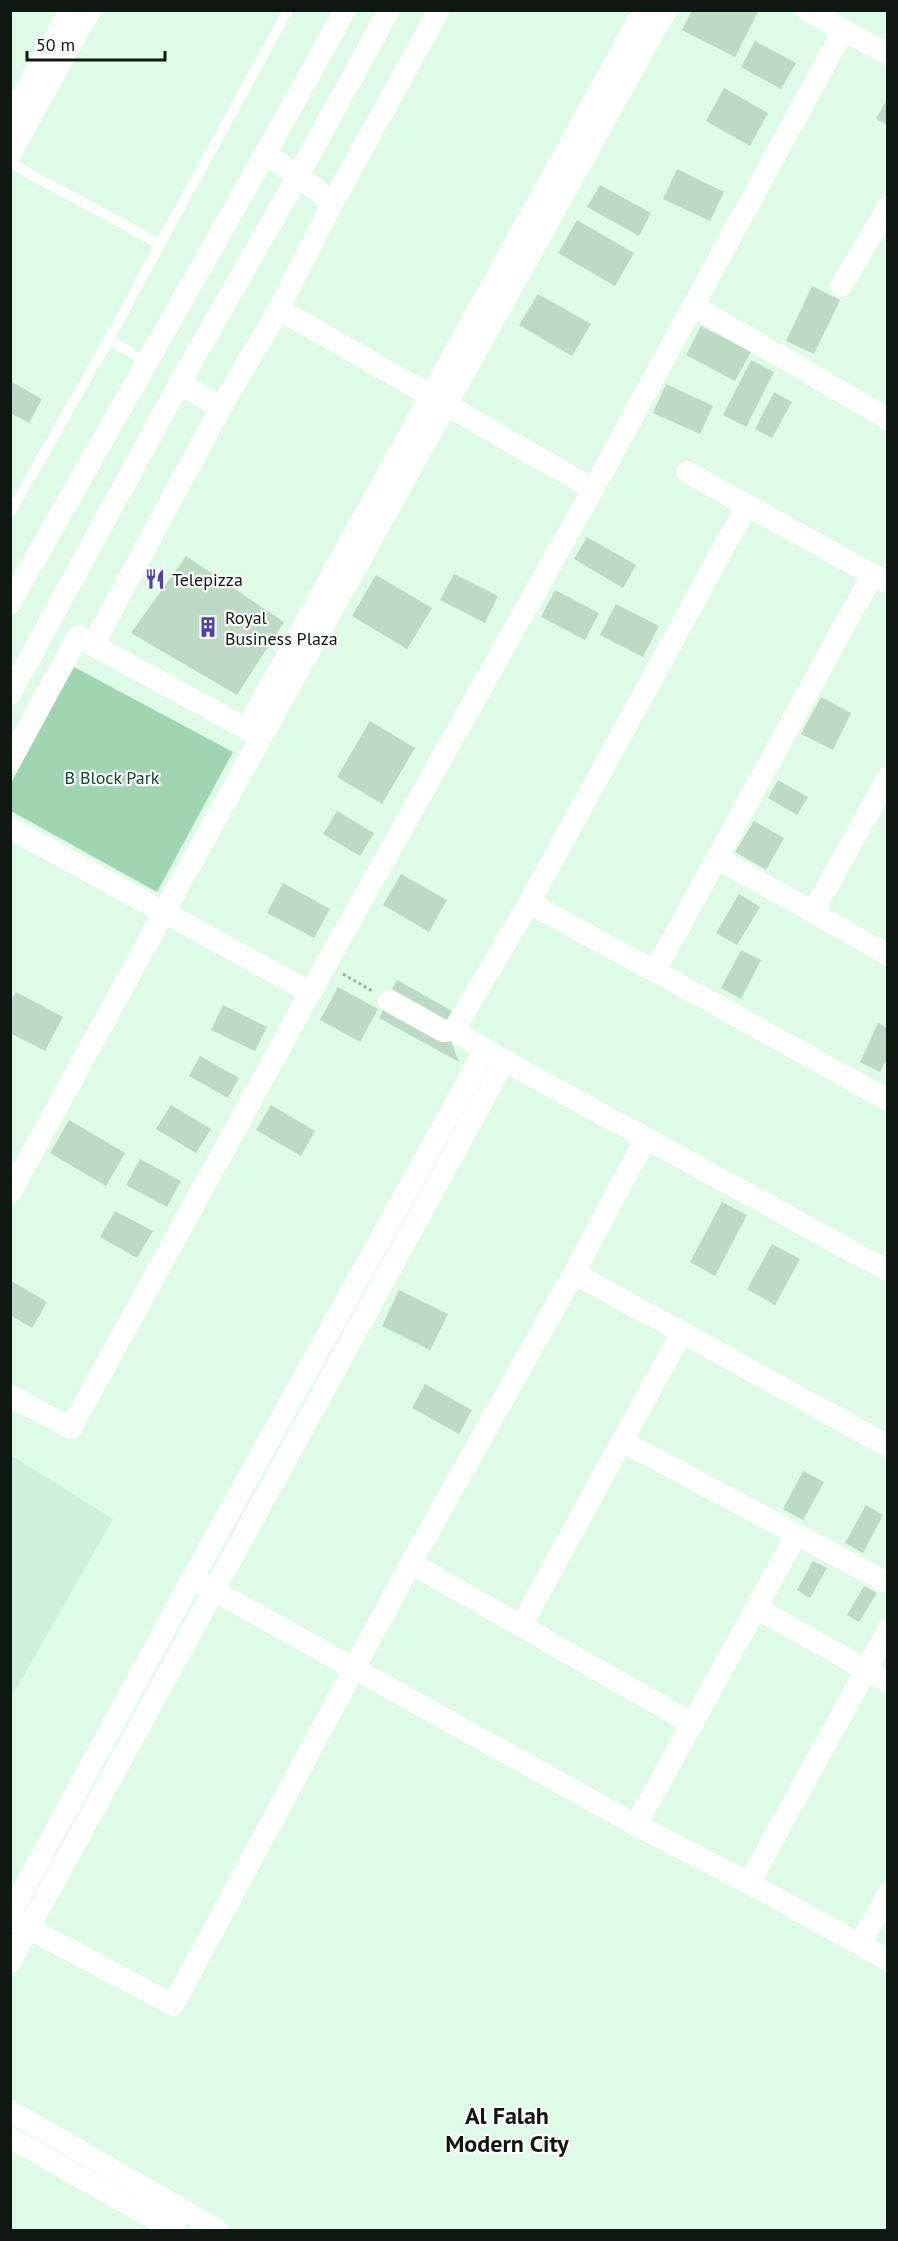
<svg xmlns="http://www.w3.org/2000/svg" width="898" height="2241" font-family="'PT Sans',sans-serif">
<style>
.built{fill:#cef2d9}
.green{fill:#9fd5b0}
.building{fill:#bddac5}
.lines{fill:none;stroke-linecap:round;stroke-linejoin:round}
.path{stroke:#9ab1a1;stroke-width:3;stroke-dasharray:3 3;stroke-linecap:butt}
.lane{stroke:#fff;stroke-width:10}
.street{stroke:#fff;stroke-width:22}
.labels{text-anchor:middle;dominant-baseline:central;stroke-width:4.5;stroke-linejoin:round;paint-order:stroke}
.poi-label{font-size:18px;fill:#0e1811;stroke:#fff;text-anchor:start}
.park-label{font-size:18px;fill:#0e4929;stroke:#fff}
.district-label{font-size:24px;font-weight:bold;fill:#0e1811;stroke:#fff}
</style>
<rect width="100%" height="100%" fill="#defbe7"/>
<polygon class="built" points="11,1455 113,1519 11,1698"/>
<polygon class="green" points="74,667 233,752 157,892 11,811 11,783"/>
<g class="building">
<polygon points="692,10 759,10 735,57 682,30"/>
<polygon points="755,41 796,63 781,89 741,67"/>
<polygon points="724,88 768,113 750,146 706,121"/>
<polygon points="888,97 888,125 876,119"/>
<polygon points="677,169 724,192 710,221 663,199"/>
<polygon points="600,185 651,213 639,236 587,207"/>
<polygon points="577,220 634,253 615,286 558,253"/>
<polygon points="812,286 840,300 814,354 786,341"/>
<polygon points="538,294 591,324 572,356 519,325"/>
<polygon points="701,326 751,352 735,381 686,355"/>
<polygon points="751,360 774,372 746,427 723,415"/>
<polygon points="10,381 42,399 29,423 10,413"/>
<polygon points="666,384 713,406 700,434 653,413"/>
<polygon points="774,392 792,402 772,438 755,429"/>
<polygon points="587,537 636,565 623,588 574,559"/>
<polygon points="186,556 284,622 237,695 131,633"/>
<polygon points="454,574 498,596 485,623 440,600"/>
<polygon points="376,575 432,608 407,649 352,616"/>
<polygon points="555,590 599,613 585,640 541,617"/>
<polygon points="616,604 659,626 643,657 600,635"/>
<polygon points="821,697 851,713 833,750 801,734"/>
<polygon points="370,721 415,748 382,804 337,777"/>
<polygon points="778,780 808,797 797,815 768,798"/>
<polygon points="337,811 374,833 360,856 323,834"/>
<polygon points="754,821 784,838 766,870 735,852"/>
<polygon points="401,874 447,900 429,932 383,905"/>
<polygon points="283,883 330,909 314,938 267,913"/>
<polygon points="739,894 760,907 737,945 716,933"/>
<polygon points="741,950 761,960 741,999 721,988"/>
<polygon points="397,980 452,1011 447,1020 392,989"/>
<polygon points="338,987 378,1009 360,1042 320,1020"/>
<polygon points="16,992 63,1017 45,1051 10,1033 10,1002"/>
<polygon points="223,1005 267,1027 255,1051 211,1030"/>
<polygon points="385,1006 451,1041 459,1062 379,1018"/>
<polygon points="878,1023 888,1028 888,1057 880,1072 860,1062"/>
<polygon points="200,1056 239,1078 228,1098 189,1076"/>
<polygon points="171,1105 211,1129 196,1153 156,1129"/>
<polygon points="271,1105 315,1131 301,1156 256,1130"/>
<polygon points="69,1120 125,1153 106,1186 50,1153"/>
<polygon points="140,1159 181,1181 167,1207 126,1185"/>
<polygon points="722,1202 747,1215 715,1276 690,1262"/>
<polygon points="115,1211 153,1231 137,1258 100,1237"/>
<polygon points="772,1244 800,1259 775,1305 747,1289"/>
<polygon points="10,1280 47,1302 32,1328 10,1315"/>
<polygon points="399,1290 448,1314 430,1350 382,1326"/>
<polygon points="425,1384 472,1410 459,1434 412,1408"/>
<polygon points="803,1471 824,1482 803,1520 783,1509"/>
<polygon points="866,1505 883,1515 863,1553 845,1543"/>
<polygon points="813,1561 827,1568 810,1598 797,1590"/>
<polygon points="864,1586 877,1593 859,1622 847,1615"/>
</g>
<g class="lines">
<polyline class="path" points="343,974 374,992"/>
<g class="lane">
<polyline points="10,163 160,244 109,339"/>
<polyline points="160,244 288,10"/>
<polyline points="10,513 109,339 146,362"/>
</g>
<g class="street">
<polyline points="806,10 888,54"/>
<polyline points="10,118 70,10"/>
<polyline points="10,154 90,10"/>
<polyline points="267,154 333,202"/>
<polyline points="841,286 888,207"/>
<polyline points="694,306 888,419"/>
<polyline points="279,309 593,489"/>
<polyline points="179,384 221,407"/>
<polyline points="687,472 888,583"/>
<polyline points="872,575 655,971 888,1100"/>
<path d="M10 603C122 405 236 209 345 10"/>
<polyline points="93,645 260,736"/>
<polyline points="10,694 179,384 298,176 389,10"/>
<polyline points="247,728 644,10"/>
<polyline points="10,761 78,636 93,645 221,407 279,309 333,202 439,10"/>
<polyline points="888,777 813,912 888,955"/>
<polyline points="10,828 310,992"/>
<polyline points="717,858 813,912"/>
<polyline points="529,903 655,971"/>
<polyline points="389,1001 443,1031 454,1030"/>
<polyline points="485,1050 454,1030 529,903 747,505"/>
<polyline points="10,1193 164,912 666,10"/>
<polyline points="574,1273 646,1138"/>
<polyline points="10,1396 71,1428 326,964 593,489 843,31"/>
<polyline points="622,1441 681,1334"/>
<polyline points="411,1563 521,1626"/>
<polyline points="202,1584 636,1825 749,1883 888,1960"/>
<polyline points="756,1608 796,1535"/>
<polyline points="693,1724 521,1626 622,1441 888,1583"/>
<polyline points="636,1825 756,1608 888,1682"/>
<polyline points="749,1883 888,1630"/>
<polyline points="10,1914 192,1579 485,1050 888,1271"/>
<polyline points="10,1918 173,2005 411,1563 574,1273 888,1446"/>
<polyline points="860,1944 888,1894"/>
<polyline points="10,1962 505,1060"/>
<polyline points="10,2111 218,2230"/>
<polyline points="10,2138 175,2230"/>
</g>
</g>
<defs>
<g id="restaurant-bare" transform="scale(1.62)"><path d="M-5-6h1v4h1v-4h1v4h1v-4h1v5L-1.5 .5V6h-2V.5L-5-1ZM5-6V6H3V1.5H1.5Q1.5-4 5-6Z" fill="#4b41b8" stroke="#fff" stroke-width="2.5" paint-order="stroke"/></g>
<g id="building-bare" transform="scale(1.62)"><path d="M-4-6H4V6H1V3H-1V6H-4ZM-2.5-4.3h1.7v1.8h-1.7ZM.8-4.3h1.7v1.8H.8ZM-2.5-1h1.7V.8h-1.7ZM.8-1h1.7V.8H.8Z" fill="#4b41b8" stroke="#fff" stroke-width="2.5" paint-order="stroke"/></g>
</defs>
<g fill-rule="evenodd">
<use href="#restaurant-bare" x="155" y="579"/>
<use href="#building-bare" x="208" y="627"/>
</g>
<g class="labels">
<g class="poi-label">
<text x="172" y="579">Telepizza</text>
<text x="225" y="617">Royal<tspan x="225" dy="21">Business Plaza</tspan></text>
</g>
<g class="park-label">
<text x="112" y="777">B Block Park</text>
</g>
<g class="district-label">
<text x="507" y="2115">Al Falah<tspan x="507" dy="28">Modern City</tspan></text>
</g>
</g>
<rect width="898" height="2241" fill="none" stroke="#0e1811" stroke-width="24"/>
<path d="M27 51v9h138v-9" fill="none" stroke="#0e1811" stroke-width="3"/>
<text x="36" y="51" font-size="18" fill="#0e1811" stroke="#ffffff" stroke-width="4.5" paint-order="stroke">50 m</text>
</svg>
